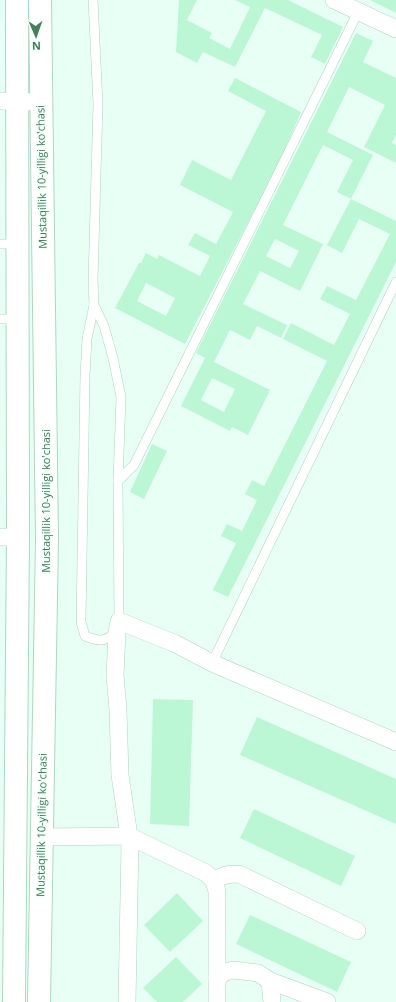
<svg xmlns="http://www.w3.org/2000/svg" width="396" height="1002" font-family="'Open Sans',sans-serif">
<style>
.building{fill:#bcf7d5;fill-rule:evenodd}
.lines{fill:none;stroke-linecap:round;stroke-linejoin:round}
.lane-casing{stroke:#aed5c0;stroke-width:10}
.street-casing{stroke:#aed5c0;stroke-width:18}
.secondary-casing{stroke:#abd9c0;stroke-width:24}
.lane{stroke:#fff;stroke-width:9}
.street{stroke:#fff;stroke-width:17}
.secondary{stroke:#fff;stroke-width:22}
.labels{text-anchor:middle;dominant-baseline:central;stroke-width:3;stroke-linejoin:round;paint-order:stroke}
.street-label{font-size:11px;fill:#487d5c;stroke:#f0fffa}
</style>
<rect width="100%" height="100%" fill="#e8fff6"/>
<g class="building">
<polygon points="179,0 197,0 187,20 212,33 209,38 230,49 250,7 235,0 288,0 343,27 325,64 311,57 322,35 265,8 235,67 203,52 197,63 176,52"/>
<polygon points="370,0 396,0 396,13"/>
<path d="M356 33 373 41 363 62 396 78V135L392 143 396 145V163L364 147 385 105 349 87 327 132 373 155 351 199 337 192 353 160 323 145 283 225 323 244 300 291 260 271 243 304 287 325 281 338 257 326 250 340 230 330 214 362 270 390 248 435 232 427 230 431 181 406 205 358 196 353ZM275 239 299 251 290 268 266 256ZM212 378 235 389 224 412 201 400Z"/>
<path d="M235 78 301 112 280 161 185 344 115 308 139 263H141L146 253 157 259 159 255 200 276 210 256 188 245 195 233 216 244 233 212 180 185 192 160 231 180 266 111 228 91ZM146 283 175 298 166 316 137 301Z"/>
<polygon points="351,199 396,221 396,262 228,597 213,590 236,543 221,536 227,524 242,531 257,500 245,494 252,480 264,486 327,361 283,339 291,323 334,345 350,314 320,299 327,286 356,300 390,234 359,219 342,253 327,245"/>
<polygon points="152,444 167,451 144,499 130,492"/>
<polygon points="153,699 193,700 189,826 150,824"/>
<polygon points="257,717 396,779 396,824 240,755"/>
<polygon points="254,809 355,856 341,886 240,838"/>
<polygon points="177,893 203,921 170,952 144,925"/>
<polygon points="250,915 351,962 337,992 236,944"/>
<polygon points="176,957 202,984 183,1002 157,1002 143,988"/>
</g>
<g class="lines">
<g class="lane-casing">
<g id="lane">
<polyline points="93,0 98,104 93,280 94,305 104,326 113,358 121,397 118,481"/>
<polyline points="0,244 17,244"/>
<path d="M94 305 87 339 85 375 81 622 85 636C100 642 104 642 117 632"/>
<polyline points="0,319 17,319"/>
<polyline points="119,621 118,481 134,465 358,12"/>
<polyline points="212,663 396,282"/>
</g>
</g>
<g class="street-casing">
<g id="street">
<polyline points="334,0 396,29"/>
<polyline points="0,101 40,102"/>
<polyline points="0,537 18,537"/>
<polyline points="41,837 129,836 206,873 214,881 217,891 217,1002"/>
<path d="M214 881C222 875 228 874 239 874L357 931"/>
<polyline points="217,978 225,972 234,970 258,973 270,981 272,1002"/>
<polyline points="270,981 327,1002"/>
<polyline points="127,1002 130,843 120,775 118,710 115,675 117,632 119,621 176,644 212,663 396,742"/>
</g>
</g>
<g class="secondary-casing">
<g id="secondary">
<polyline points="14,1002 18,537 17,0"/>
<polyline points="39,1002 47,539 40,0"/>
</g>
</g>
<use href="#lane" class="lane"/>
<use href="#street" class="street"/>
<use href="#secondary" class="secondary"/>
</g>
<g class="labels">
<g class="street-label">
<text transform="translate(41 177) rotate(-91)">Mustaqillik 10-yilligi ko'chasi</text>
<text transform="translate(45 501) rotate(-90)">Mustaqillik 10-yilligi ko'chasi</text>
<text transform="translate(41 825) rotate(-89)">Mustaqillik 10-yilligi ko'chasi</text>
</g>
</g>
<g transform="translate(36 36) rotate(178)" stroke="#f0fffa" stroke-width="3" paint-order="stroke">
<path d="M0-3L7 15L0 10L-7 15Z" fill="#487d5c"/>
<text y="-6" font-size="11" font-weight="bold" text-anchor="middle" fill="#487d5c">N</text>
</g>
</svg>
